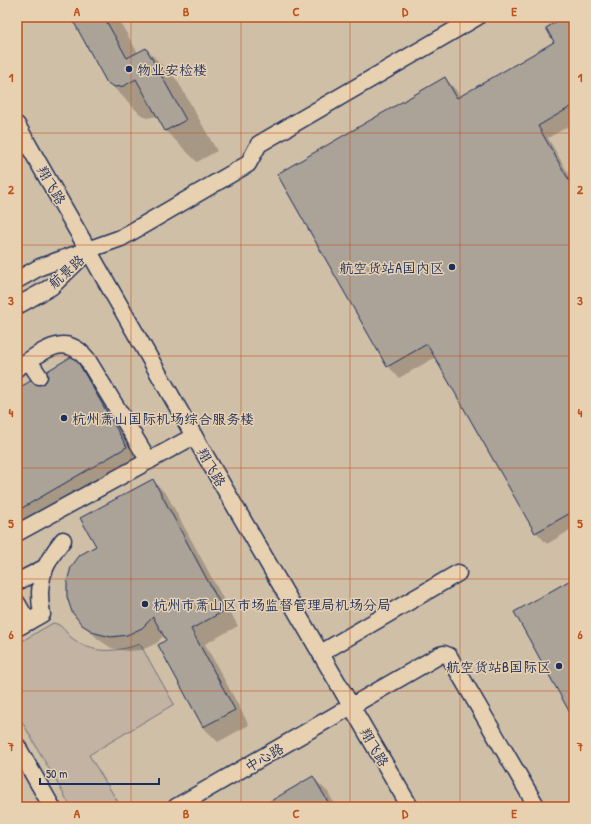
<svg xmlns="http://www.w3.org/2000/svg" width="591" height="824" font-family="'Patrick Hand','LXGW WenKai TC',sans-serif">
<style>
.built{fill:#d0bfa7}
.green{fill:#c2b3a2;stroke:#6e7180}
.shadow{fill:#0003}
.building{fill:#aba298;stroke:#1b2f5e}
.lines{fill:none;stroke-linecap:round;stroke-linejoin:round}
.minor-casing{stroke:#1b2f5e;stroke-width:19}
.minor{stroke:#e8d1b1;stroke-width:16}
.grid{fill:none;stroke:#bf511c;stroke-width:1;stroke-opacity:0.55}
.poi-dot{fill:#1b2f5e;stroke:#e8d1b1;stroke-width:1.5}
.labels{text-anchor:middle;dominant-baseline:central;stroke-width:3;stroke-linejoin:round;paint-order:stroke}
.poi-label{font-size:14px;fill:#1b2f5e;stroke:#e8d1b1;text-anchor:start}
.street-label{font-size:14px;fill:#1b2f5e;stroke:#e8d1b1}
.neatline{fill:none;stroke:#bf511c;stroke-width:1.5}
.grid-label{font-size:13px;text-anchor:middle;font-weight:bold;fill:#bf511c}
</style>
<rect width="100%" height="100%" fill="#e0cbae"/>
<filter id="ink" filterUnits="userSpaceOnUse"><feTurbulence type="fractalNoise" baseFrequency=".025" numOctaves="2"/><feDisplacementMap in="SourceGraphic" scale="8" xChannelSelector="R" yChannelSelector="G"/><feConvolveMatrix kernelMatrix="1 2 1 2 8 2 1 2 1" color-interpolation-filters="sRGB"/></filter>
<g filter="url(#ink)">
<rect class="built" x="17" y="17" width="557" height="790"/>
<path class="green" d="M53 623C62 624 65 632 72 638 93 655 116 652 140 644L174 704 89 755 121 807H71L17 713V644Z"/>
<g class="shadow">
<polygon points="72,17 117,17 138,53 146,49 177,80 217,151 197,162 166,131 157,116 147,118 140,114 108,82"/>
<polygon points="364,17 373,17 368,20"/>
<polygon points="566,17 574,17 574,123 548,138 574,183 574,528 547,544 536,532 436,357 399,378 388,366 445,78 456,90 460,97 555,42"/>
<polygon points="74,357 89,371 141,462 17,534 17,390"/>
<polygon points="153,480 167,495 238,626 205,644 249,725 218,742 203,727 159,645 167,641 164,635 157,643 142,650 127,651 111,648 98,639 83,624 97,547"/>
<polygon points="313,778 328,792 336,807 273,807"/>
</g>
<g class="building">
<polygon points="71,17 104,17 127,58 146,48 186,120 165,131 136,79 124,86 115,87 107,83"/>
<polygon points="564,17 574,17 574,105 538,126 574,189 574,511 535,533 427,344 387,367 277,174 445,77 457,98 554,42 546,28"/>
<polygon points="74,355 127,447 17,511 17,389"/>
<polygon points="153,479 224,611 191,629 235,710 203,727 158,645 166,640 153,617 142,628 127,635 111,637 95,633 82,625 72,612 67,597 67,582 71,567 80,555 96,546 80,518"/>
<polygon points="574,578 574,720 514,612"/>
<polygon points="313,776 331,807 272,807 269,802"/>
</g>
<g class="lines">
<g class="minor-casing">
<g id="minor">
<polyline points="17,125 194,436 410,807"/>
<polyline points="17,280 40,267 121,238 248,164 259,144 477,17"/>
<polyline points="17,306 51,287 85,254"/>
<polyline points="29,361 39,376"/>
<path d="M17 368C42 353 64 330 87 359L149 461"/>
<polyline points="17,533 194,436"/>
<polyline points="17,582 44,568"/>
<polyline points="17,603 28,622"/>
<path d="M17 628 42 614C36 582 43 565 63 540"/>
<polyline points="321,653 458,573"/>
<polyline points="17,746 52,807"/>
<polyline points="176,807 440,655 444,654 449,656 537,807"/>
</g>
</g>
<use href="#minor" class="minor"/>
</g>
</g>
<path class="grid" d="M131 17V807M241 17V807M350 17V807M460 17V807M17 133H574M17 245H574M17 356H574M17 468H574M17 579H574M17 691H574"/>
<g class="poi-dot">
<circle cx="129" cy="69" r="4"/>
<circle cx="452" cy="267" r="4"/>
<circle cx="64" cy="418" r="4"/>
<circle cx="145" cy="604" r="4"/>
<circle cx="559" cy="666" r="4"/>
</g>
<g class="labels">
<g class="poi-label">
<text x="137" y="69">物业安检楼</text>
<text x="444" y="267" text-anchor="end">航空货站A国内区</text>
<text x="72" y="418">杭州萧山国际机场综合服务楼</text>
<text x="153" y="604">杭州市萧山区市场监督管理局机场分局</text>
<text x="551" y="666" text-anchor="end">航空货站B国际区</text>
</g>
<g class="street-label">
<text transform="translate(52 185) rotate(60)">翔飞路</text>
<text transform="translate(66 271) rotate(-42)">航景路</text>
<text transform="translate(212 467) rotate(60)">翔飞路</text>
<text transform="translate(375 747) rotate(60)">翔飞路</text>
<text transform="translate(264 757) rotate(-30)">中心路</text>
</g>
</g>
<rect width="591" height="824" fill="none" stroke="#e8d1b1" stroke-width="44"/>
<path d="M40 778v6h119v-6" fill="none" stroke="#1b2f5e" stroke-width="2"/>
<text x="46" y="778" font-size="12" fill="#1b2f5e" stroke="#e8d1b1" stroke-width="3" paint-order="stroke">50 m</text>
<rect x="22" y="22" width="547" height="780" class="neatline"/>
<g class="grid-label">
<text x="77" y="16">A</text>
<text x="186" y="16">B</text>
<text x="296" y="16">C</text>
<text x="405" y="16">D</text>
<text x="514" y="16">E</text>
<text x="11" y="82">1</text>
<text x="580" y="82">1</text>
<text x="11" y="194">2</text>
<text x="580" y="194">2</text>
<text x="11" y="305">3</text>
<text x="580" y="305">3</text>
<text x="11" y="417">4</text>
<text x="580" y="417">4</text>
<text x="11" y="528">5</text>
<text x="580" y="528">5</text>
<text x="11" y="639">6</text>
<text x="580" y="639">6</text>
<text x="11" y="751">7</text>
<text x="580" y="751">7</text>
<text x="77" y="818">A</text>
<text x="186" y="818">B</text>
<text x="296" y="818">C</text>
<text x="405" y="818">D</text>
<text x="514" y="818">E</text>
</g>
</svg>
